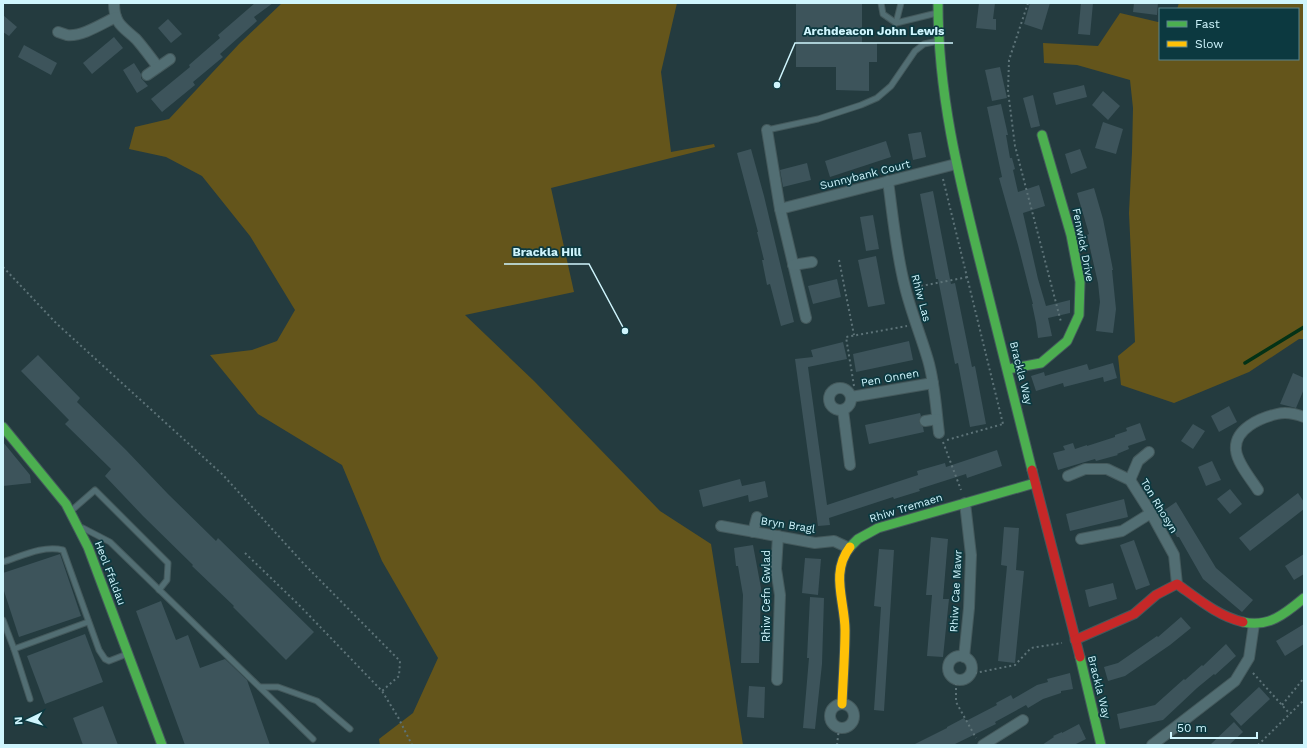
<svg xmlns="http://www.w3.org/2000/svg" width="1307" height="748" font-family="'Work Sans',sans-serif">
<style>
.green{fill:#64551b}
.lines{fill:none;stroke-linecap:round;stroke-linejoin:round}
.stream{stroke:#033216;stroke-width:3.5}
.building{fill:#3d545b}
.lane-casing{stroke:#44595c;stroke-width:7}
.street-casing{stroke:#44595c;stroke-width:12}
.fast-casing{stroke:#44595c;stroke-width:11}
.slow-casing{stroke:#44595c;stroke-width:11}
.jam-casing{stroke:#44595c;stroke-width:11}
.path{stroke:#5d7378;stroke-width:2;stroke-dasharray:2 3;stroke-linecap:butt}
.lane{stroke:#526e73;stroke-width:5}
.street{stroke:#526e73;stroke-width:10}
.fast{stroke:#4caf50;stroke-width:9}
.slow{stroke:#ffc107;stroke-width:9}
.jam{stroke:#c62828;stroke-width:9}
.labels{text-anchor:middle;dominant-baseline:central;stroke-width:3.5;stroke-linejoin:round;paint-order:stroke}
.street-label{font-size:11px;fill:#cff5fd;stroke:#0c3940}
.leader{fill:none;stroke:#cff5fd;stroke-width:1.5}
.callout-dot{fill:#cff5fd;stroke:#0c3940;stroke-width:1.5}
.callout-label{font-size:12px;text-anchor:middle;font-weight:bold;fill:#cff5fd;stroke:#0c3940;stroke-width:3.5;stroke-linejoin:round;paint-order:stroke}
</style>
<rect width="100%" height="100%" fill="#243b3f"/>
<g class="green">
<polygon points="282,3 677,3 661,72 671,152 714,144 715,147 551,188 574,292 465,315 534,381 660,511 711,544 743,745 380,745 379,739 413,713 438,658 382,561 342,465 258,414 210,355 252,350 277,341 295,310 250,236 202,176 166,157 129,149 135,127 169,119 239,44"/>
<polygon points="1179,3 1304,3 1304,339 1299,339 1249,372 1174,403 1121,385 1118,356 1135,342 1129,213 1132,152 1133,108 1130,80 1077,65 1044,63 1043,43 1098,46 1120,13 1158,22 1160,21 1160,59 1298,59 1298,9 1177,9"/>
</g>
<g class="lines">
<polyline class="stream" points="1245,363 1304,327"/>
</g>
<g class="building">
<polygon points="255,3 273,3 254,17 257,21 220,54 223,57 193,82 195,85 162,112 151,99 190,67 189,65 220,38 218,35"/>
<polygon points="862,3 862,43 877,43 877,62 869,62 869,91 836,90 836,67 796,67 796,4"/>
<polygon points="979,3 995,3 993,19 996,19 996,30 976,28"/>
<polygon points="1030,3 1050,3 1042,30 1024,24"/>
<polygon points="1081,3 1093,3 1090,35 1078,34"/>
<polygon points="1134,3 1158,3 1157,15 1133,12"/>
<polygon points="3,15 17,27 9,36 3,32"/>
<polygon points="168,19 182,34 171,43 158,28"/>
<polygon points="114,37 123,48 92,74 83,63"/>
<polygon points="24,45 57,63 51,75 18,57"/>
<polygon points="134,63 141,74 141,78 148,86 137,93 123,70"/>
<polygon points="1000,67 1007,98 992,101 985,70"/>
<polygon points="1084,85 1087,97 1056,105 1053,93"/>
<polygon points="1103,91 1120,106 1108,120 1092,105"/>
<polygon points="1033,95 1040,126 1031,128 1023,98"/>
<polygon points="1001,104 1008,135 1006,135 1010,158 1012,158 1015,169 1013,170 1018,192 1039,185 1045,206 1023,213 1038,279 1046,306 1070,300 1070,313 1048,318 1052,336 1038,338 1036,323 1032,304 1033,304 1018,245 999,178 1002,177 987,107"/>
<polygon points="1103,122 1123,129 1116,154 1095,148"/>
<polygon points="921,132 926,157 913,160 908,134"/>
<polygon points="886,141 891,157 830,177 825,161"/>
<polygon points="751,149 764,196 794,322 781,326 770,284 767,285 762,260 764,260 757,232 758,232 737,153"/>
<polygon points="1080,149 1087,168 1071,174 1065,154"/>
<polygon points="807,163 811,180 783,187 780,170"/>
<polygon points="1094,188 1103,219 1113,270 1112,270 1116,309 1113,333 1096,331 1100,302 1098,283 1087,235 1089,234 1077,193"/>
<polygon points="933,191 951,284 955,283 972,367 975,366 986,424 970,427 958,363 955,364 938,279 936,279 920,194"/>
<polygon points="873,215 879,249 866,251 860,217"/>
<polygon points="876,256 885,304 868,307 858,260"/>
<polygon points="837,279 841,297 813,304 808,286"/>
<polygon points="909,341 913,360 856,372 853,354"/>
<polygon points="843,342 847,359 808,367 827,505 918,475 917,471 945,463 946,467 997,450 1002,466 967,478 966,474 919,489 920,491 894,499 893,497 829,518 830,525 818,526 795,359 813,357 811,350"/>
<polygon points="38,355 80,398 77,402 126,450 168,494 216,541 218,538 314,632 286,660 233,607 234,606 192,566 193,565 143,516 105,476 111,469 65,424 69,420 21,371"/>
<polygon points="1113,363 1117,378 1104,382 1103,377 1064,387 1063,383 1036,391 1031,376 1044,372 1045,376 1087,364 1089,370"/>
<polygon points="1293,373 1304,378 1304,389 1296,408 1280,404"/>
<polygon points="1229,406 1237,422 1219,432 1211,416"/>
<polygon points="920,413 921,416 919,422 923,427 924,432 869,444 865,425"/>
<polygon points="1140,423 1146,440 1128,446 1129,449 1117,454 1118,455 1096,461 1095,459 1058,470 1053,453 1065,450 1063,446 1073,443 1075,449 1087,445 1087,446 1115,437 1115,435 1127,431 1126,428"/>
<polygon points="1193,424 1205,431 1193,449 1181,441"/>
<polygon points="3,442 30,475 31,483 3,486"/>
<polygon points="1212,461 1221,480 1206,486 1198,467"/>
<polygon points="740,479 742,486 765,481 768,497 749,502 748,495 703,507 699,490"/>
<polygon points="1230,489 1242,504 1230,514 1217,499"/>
<polygon points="1298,493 1304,502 1304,509 1250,551 1239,538"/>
<polygon points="1124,499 1128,517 1070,531 1066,514"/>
<polygon points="1176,502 1216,568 1253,600 1242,612 1203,579 1179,537 1177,537 1163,511"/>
<polygon points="1004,527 1019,528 1016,570 1024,571 1015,663 998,661 1007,566 1001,565"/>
<polygon points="931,537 948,539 943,599 949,599 943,657 927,656 932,595 926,595"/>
<polygon points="1134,540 1150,585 1136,590 1120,545"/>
<polygon points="753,545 761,588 759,663 741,663 743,595 738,566 736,566 734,548"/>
<polygon points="879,549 894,550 884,711 874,710 881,607 874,606"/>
<polygon points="60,554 81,616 19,637 3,588 3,573"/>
<polygon points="1304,554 1304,574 1294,580 1285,566"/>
<polygon points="805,558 821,559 818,595 802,593"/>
<polygon points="1113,583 1117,599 1089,607 1085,590"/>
<polygon points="810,597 824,598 822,664 815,729 803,728 809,658 807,658"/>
<polygon points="161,601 176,640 188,635 200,668 225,659 247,680 270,745 185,745 136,611"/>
<polygon points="1181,617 1191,628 1170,645 1125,676 1108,681 1104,667 1118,663 1157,636 1158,637"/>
<polygon points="1304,624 1304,644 1285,656 1276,641"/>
<polygon points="85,634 103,682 45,704 27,656"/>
<polygon points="1226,644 1236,656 1215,675 1214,674 1197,688 1163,720 1120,729 1117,714 1155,705 1184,679 1185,680 1202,665 1203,666"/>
<polygon points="1070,673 1073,689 1061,691 1061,693 1043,699 1028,708 1026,705 995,722 996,724 953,745 913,745 947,728 947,727 964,718 966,721 997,705 996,703 1011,695 1013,699 1037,685 1048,682 1047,679"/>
<polygon points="749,686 765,687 764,718 747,717"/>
<polygon points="1259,687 1270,699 1241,726 1230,714"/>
<polygon points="103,706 118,745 83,745 73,718"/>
<polygon points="1234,722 1243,732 1229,745 1210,745"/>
<polygon points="1079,724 1086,739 1074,745 1042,745 1054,737 1053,736 1062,732 1062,733"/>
</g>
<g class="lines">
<g class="lane-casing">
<g id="lane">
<polyline points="881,3 883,14 896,23 937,13"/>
<polyline points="896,23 901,3"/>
<polyline points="767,130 818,119 861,105 877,98 891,86 915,51 924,44 938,41"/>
<polyline points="71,511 95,490 168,563 167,580 159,590"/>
<polyline points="83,528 110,542 313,739"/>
<path d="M3 562C22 556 43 545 63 550L99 650 105 659 109 661 127 654"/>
<polyline points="3,620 14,649"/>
<polyline points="260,687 278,687 317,701 350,729"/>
<polyline points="30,699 14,649 88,622"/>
</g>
</g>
<g class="street-casing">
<g id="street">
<path d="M114 3C114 24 123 27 136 39 144 48 151 58 158 67"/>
<path d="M58 32C61 33 64 34 67 35 82 37 103 23 116 17"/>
<polyline points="147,75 170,59"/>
<polyline points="767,130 780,209 806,318"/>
<path d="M888 181C893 217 896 252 905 287 911 312 921 336 928 360 935 384 936 409 939 433"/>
<polyline points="780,209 956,164"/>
<polyline points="793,265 812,262"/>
<circle cx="840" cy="399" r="11"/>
<polyline points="851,397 933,383"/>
<polyline points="843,410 850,465"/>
<polyline points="925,421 937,419"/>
<polyline points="1068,476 1085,469 1107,469 1130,480 1151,513 1174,555 1177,584"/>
<polyline points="1130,480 1138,461 1149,452"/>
<path d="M1258 490C1251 479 1237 463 1236 450 1234 429 1260 418 1277 414 1285 412 1296 414 1304 417"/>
<polyline points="721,526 815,543 834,541 849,548"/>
<polyline points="753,532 757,517"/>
<polyline points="1081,539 1122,531 1151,513"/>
<circle cx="960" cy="668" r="12"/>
<polyline points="964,657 969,608 971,555 965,503"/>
<polyline points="777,680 780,595 776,569 778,536"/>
<circle cx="842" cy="716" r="12"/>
<polyline points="983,745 1023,720"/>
<polyline points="1152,745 1235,681 1249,658 1254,624"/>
</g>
</g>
<g class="fast-casing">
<g id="fast">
<path d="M938 3C938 94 958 174 980 262 997 331 1015 401 1032 470"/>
<polyline points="1008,369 1041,363 1067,341 1079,315 1080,282 1071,235 1042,135"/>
<polyline points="3,427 66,504 88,547 162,745"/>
<polyline points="850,547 858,539 878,528 1035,483"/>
<path d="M1243 622C1269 628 1286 613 1304 598"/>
<polyline points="1080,657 1101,745"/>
</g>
</g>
<g class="slow-casing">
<path id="slow" d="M842 704C843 679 845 655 845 630 845 601 830 573 850 547"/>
</g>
<g class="jam-casing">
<g id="jam">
<polyline points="1032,470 1080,657"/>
<path d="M1075 640 1134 614 1156 595 1177 584C1198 599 1218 616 1243 622"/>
</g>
</g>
<g class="path">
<polyline points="1028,3 1009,60 1008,91 1015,146 1061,322"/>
<polyline points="943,179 1003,424"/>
<polyline points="839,260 854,335"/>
<polyline points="3,267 56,323 223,475 304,564 400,661 399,676 382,691"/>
<polyline points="916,287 968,277"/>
<polyline points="854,386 846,337 907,326"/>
<polyline points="947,440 1003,424"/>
<polyline points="943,442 961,490"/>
<polyline points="245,553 299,605 382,691 398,717 412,745"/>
<polyline points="1253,673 1290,714"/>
<polyline points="970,674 1015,665 1031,648 1062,643"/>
<polyline points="956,678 956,702 976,738"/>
<polyline points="1282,705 1304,678"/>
<polyline points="837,745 839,728"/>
<polyline points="1258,745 1304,700"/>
</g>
<use href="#lane" class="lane"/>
<use href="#street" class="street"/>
<use href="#fast" class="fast"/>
<use href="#slow" class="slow"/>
<use href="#jam" class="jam"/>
</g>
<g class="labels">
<g class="street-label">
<text transform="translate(865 175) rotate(-14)">Sunnybank Court</text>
<text transform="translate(1083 245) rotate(79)">Fenwick Drive</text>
<text transform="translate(921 298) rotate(75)">Rhiw Las</text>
<text transform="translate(1021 373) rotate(76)">Brackla Way</text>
<text transform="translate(890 378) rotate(-10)">Pen Onnen</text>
<text transform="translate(1159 506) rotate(59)">Ton Rhosyn</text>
<text transform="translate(906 508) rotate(-17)">Rhiw Tremaen</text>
<text transform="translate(788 525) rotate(9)">Bryn Bragl</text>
<text transform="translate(110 573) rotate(69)">Heol Ffaldau</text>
<text transform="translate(956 591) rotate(-87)">Rhiw Cae Mawr</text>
<text transform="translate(766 596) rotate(-90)">Rhiw Cefn Gwlad</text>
<text transform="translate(1099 687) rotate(76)">Brackla Way</text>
</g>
</g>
<path class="leader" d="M777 85L795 43H953M625 331L589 264H504"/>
<g class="callout-dot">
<circle cx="777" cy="85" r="4"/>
<circle cx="625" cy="331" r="4"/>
</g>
<g class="callout-label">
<text x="874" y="35">Archdeacon John Lewis</text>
<text x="547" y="256">Brackla Hill</text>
</g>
<rect width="1307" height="748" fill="none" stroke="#cff5fd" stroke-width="8"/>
<rect x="1159" y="8" width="140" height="52" fill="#0c3940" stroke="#5a848c"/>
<rect x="1167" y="21" width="20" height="6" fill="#4caf50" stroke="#5a848c"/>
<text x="1195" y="28" font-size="12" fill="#cff5fd">Fast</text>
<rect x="1167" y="41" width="20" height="6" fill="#ffc107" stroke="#5a848c"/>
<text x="1195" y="48" font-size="12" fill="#cff5fd">Slow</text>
<g transform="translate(28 720) rotate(265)" stroke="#0c3940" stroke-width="3" paint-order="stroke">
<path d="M0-3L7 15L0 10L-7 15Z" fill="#cff5fd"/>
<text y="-6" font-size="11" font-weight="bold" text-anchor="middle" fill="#cff5fd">N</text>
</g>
<path d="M1171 732v6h86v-6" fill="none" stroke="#cff5fd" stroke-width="2"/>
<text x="1177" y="732" font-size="12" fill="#cff5fd" stroke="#0c3940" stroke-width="3" paint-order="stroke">50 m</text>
</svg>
